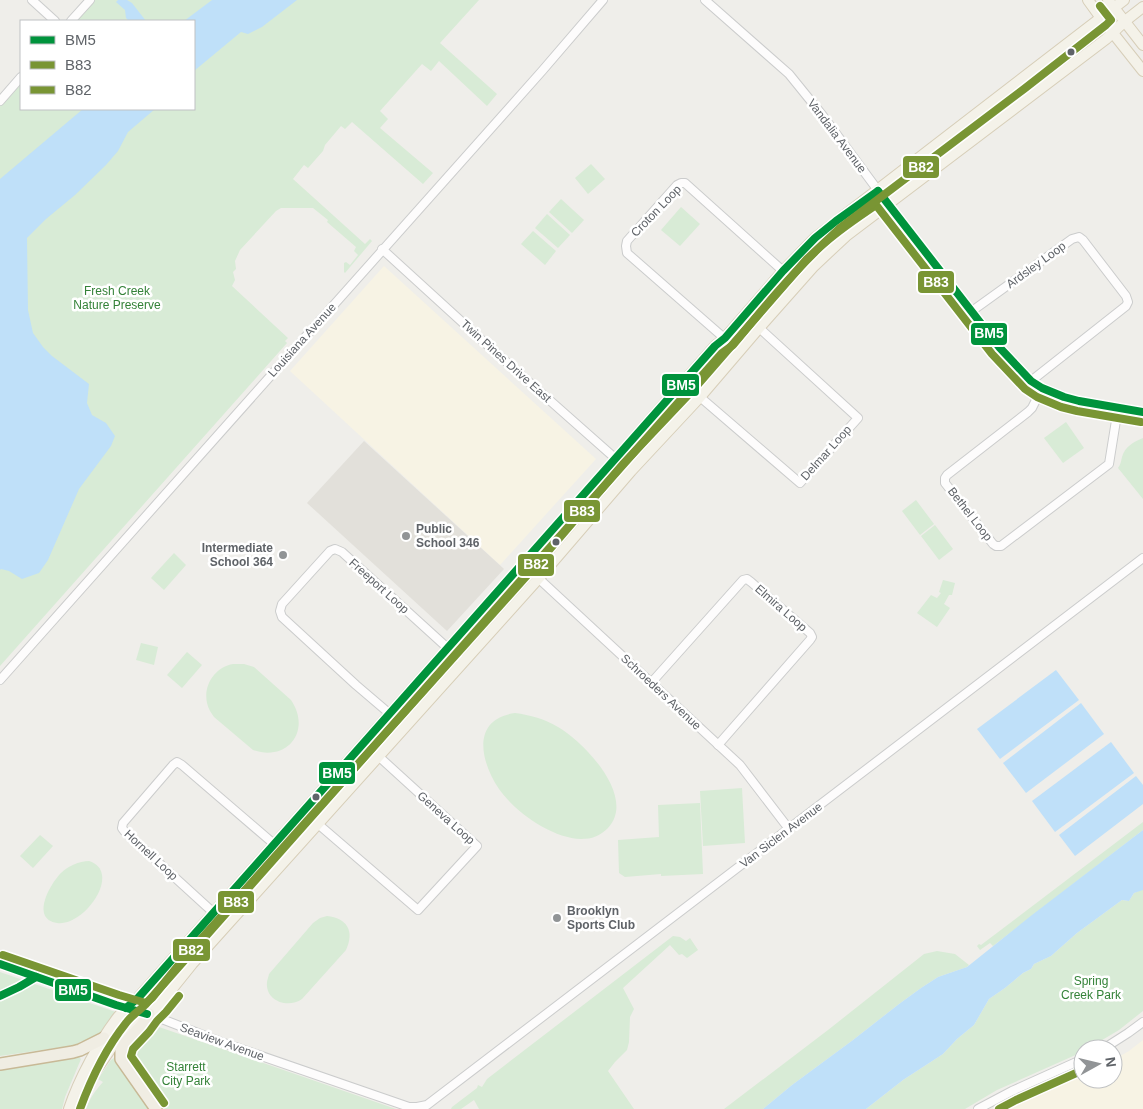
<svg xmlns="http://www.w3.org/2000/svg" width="1143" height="1109" font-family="Arial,sans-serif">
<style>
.commercial{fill:#f7f3e4}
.education{fill:#e2e0da}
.green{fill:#d8ebd6}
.water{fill:#bfe0f9}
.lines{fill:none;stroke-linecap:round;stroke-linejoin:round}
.minor-casing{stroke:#cbcccc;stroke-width:10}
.major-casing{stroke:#d7ceb8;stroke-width:12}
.highway-casing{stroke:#c8b996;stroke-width:14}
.minor{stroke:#fdfcfc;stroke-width:8}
.major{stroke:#f4f2e9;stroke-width:10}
.highway{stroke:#f0ede3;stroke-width:11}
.bus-1-casing{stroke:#fff;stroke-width:11}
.bus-2-casing{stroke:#fff;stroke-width:11}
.bus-3-casing{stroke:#fff;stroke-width:11}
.bus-1{stroke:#00933c;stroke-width:8}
.bus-2{stroke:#799534;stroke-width:8}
.bus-3{stroke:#799534;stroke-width:8}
.bus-dot{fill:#5f6368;stroke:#fff;stroke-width:2}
.poi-dot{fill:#919496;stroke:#fff;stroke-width:2}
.labels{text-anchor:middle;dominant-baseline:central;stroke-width:5;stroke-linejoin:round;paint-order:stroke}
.street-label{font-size:12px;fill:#5f6368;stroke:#fff}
.park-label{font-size:12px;fill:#348238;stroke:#fff}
.poi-label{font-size:12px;font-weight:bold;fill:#5f6368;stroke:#fff;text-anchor:start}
.line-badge{stroke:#fff;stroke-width:2}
.badge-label{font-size:14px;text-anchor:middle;font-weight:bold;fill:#fff}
</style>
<rect width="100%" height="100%" fill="#efeeea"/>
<g class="commercial">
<polygon points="384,266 596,459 500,565 290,371"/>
<polygon points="1143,1040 1143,1109 1008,1109 1083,1075 1083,1079 1113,1079 1113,1060 1129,1051"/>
</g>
<polygon class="education" points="364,441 504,569 447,631 307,503"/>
<g class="green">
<polygon points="91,0 224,0 194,21 72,21"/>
<polygon points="289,0 479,0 440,43 497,94 487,106 439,61 431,71 422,64 380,111 388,119 380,128 433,173 423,184 352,122 345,129 341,126 325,145 323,151 308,168 304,165 293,179 365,244 370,239 372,241 345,273 344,272 344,263 346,262 350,265 358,255 354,251 356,247 327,222 328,220 313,208 281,208 276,211 240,250 235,261 236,269 233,272 235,280 232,286 288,338 285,341 287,343 0,666 0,567 40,357 24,310 25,237 146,109 194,109 194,64 240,26"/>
<polygon points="21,79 21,109 93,109 0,190 0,103"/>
<polygon points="591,164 605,179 588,194 575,178"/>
<polygon points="561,199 584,220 572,233 549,212"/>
<polygon points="681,207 700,224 680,246 661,230"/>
<polygon points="547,214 570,235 558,248 535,228"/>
<polygon points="533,231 556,251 545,265 521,244"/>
<polygon points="1066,422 1084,448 1063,463 1044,438"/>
<path d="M1143 438V499L1118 468C1121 464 1121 461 1122 457 1125 446 1134 442 1143 438Z"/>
<polygon points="916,500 934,524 920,535 902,511"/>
<polygon points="935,525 953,549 939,560 921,536"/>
<polygon points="174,553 186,565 164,590 151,578"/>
<polygon points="943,580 955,583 952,595 949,595 944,604 950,608 937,627 917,613 931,595 937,598 941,593 939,592"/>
<polygon points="141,643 158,647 154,665 136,660"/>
<polygon points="187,652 202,665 182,688 167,675"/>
<path d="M233 664H244L254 667 291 700C312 731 287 762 253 750L214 717C211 713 208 708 207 703 203 684 216 667 233 664Z"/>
<path d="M515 713C530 715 545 719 558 727 584 742 637 797 608 828 600 836 592 839 581 839 552 838 516 813 499 789 480 761 471 719 515 713Z"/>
<polygon points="742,788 745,843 703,846 700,791"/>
<polygon points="700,803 703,874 661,876 661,869 661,874 625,877 619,873 618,840 659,837 658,805"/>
<polygon points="1143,822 1143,830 993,946 990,943 980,950 977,946 979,944 981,945"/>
<polygon points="40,835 53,846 33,868 20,856"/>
<path d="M89 861C123 872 84 927 57 923 30 919 50 884 61 873 68 866 79 861 89 861Z"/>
<polygon points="1143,889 1143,1011 1119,1030 1087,1049 1083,1049 1083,1051 1080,1053 997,1090 965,1109 866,1109 903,1080 943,1054 957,1039 974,1025 989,999 1005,988 1023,973 1031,969 1034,964 1051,956 1077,933 1122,900 1129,901 1134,893"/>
<path d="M327 916C347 918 355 931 346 950L302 999C288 1009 265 1001 267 982 267 981 269 975 269 974L313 923 320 918Z"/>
<polygon points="673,936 680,937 686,941 690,938 698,950 687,958 682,954 679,955 670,945 623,988 634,1009 630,1017 629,1042 627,1050 615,1062 608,1071 634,1109 479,1109 474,1100 461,1109 451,1109 452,1107 477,1088 478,1085 482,1087 487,1079"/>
<polygon points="937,951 955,954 969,965 967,967 938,977 921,988 899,1004 853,1040 792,1085 763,1109 724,1109 828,1030 924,954"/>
<polygon points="0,972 396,1109 165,1109 127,1058 127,1056 81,1041 77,1045 0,1056"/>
<polygon points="78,1056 81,1059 65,1097 62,1109 0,1109 0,1068"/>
<path d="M114 1058 152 1109H86C90 1098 95 1091 103 1082L98 1079 111 1060Z"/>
</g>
<g class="water">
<polygon points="118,0 127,0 132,3 146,21 129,21 126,18 125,10 116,2"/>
<polygon points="212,0 297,0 262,27 248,34 241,32 194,71 194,21 184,21"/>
<polygon points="83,109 155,109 128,132 118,151 106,165 75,195 46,219 27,238 28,310 33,333 43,347 52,356 89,384 87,403 92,415 106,423 115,436 111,446 79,489 48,560 39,573 22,579 9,571 1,569 0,570 0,179"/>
<polygon points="1056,670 1079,700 1000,759 977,729"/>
<polygon points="1081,703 1104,734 1026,793 1003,763"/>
<polygon points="1111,742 1134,773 1055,832 1032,801"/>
<polygon points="1136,776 1143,785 1143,804 1075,856 1059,835"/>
<polygon points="1143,830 1143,890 1134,893 1129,901 1122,900 1077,933 1051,956 1034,964 1031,969 1023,973 1005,988 989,999 974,1025 957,1039 943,1054 903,1080 866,1109 763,1109 792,1085 853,1040 899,1004 921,988 938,977 967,967 1032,915"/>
</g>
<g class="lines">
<g class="minor-casing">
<g id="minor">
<polyline points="32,0 55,21"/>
<polyline points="705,0 789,74 823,116 888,204 1000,348 1031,381 1042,388 1064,397 1079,401 1143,412"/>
<polyline points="71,21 90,0"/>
<polyline points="0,101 21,77"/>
<polyline points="382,249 485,343 616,459 631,471"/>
<polyline points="972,311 1072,239 1079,237 1083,240 1126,296 1128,302 1126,306 1031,381"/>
<polyline points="739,351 627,253 626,246 627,241 677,185 681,183 685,183 783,271"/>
<polyline points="1042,388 1032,408 1028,412 947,475 945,478 945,483 993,544 996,546 1001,546 1109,464 1118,408"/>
<polyline points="700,397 800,483 858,418 745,315"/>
<polyline points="523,564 740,765 789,829"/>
<polyline points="0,680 542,71 603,0"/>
<polyline points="651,683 743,580 747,579 751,582 810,633 812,637 810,640 718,745"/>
<polyline points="390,714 356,685 282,617 280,611 282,604 330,551 335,549 342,552 463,662"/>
<polyline points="318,824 418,910 477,846 364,743"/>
<polyline points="227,925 125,832 122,828 123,823 173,765 177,762 182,765 274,844"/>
<polyline points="0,964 116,1005 149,1014 221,1042 409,1107 417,1107 427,1105 1143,558"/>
<polyline points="1103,1049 1128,1033 1143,1022"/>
<polyline points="978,1109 1012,1091 1083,1059"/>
</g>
</g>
<g class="major-casing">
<g id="major">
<polyline points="1088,0 1101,18 1143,71"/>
<polyline points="1108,0 1143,45"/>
<path d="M69 1109C79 1079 99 1042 118 1017 124 1010 131 1004 138 998L608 468 715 346 725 338 783 271 815 238 1124 0"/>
<polyline points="79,1109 83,1097 94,1073 116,1041 123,1032 149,1014 159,1005 192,964 227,925 539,578 631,471 700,397 759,328 814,266 846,236 1106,39 1125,21 1143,7"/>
</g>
</g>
<g class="highway-casing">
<g id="highway">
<polyline points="149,1014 142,1025 125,1043 121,1051 121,1059 156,1109"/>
<polyline points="0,1064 73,1052 80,1050 104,1038"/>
</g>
</g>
<use href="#minor" class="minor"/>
<use href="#major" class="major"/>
<use href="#highway" class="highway"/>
<g class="bus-1-casing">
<g id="bus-1">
<polyline points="878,191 1000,348 1031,381 1042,388 1064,397 1079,401 1143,412"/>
<polyline points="0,964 116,1005 147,1014"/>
<polyline points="0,996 19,987 36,977"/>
<polyline points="126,1008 138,998 715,346 725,338 783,271 815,238 836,221 878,191"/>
</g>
</g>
<g class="bus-2-casing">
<g id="bus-2">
<polyline points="164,1103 131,1056 133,1049 149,1032 157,1021 166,1012 179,996"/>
<path d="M80 1109C91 1079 106 1048 126 1023 131 1016 139 1011 145 1005L722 353 733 345C761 311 789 277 820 247 837 231 857 218 876 205L992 354 1025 389 1037 397 1061 407 1077 411 1141 422"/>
<polyline points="999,1109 1016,1100 1083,1070"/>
</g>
</g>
<g class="bus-3-casing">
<polyline id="bus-3" points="3,955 119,995 146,1003 152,998 185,957 531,571 623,464 693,390 807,259 840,228 1024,89 1106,25 1111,20 1100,6"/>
</g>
<use href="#bus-1" class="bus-1"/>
<use href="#bus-2" class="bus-2"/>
<use href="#bus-3" class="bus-3"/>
</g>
<g class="bus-dot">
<circle cx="1071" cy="52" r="4.5"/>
<circle cx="556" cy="542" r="4.5"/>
<circle cx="316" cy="797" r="4.5"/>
</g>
<g class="poi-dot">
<circle cx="406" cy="536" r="5"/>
<circle cx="283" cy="555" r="5"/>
<circle cx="557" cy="918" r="5"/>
</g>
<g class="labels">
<g class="street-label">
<text transform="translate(837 136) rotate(53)">Vandalia Avenue</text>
<text transform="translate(656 211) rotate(-46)">Croton Loop</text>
<text transform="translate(1036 265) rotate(-36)">Ardsley Loop</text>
<text transform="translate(302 340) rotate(-48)">Louisiana Avenue</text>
<text transform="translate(506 361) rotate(42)">Twin Pines Drive East</text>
<text transform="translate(826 453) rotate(-48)">Delmar Loop</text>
<text transform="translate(970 514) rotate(52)">Bethel Loop</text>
<text transform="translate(379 586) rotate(42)">Freeport Loop</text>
<text transform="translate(781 608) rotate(41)">Elmira Loop</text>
<text transform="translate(661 692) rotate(43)">Schroeders Avenue</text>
<text transform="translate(446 818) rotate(42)">Geneva Loop</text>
<text transform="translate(781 835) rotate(-37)">Van Siclen Avenue</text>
<text transform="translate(151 855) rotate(43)">Hornell Loop</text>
<text transform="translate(222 1042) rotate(20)">Seaview Avenue</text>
</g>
<g class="park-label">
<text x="117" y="291">Fresh Creek<tspan x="117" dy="14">Nature Preserve</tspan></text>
<text x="1091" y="981">Spring<tspan x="1091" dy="14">Creek Park</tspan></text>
<text x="186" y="1067">Starrett<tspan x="186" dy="14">City Park</tspan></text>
</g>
<g class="poi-label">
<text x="416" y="529">Public<tspan x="416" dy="14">School 346</tspan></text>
<text x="273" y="548" text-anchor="end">Intermediate<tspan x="273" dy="14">School 364</tspan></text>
<text x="567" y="911">Brooklyn<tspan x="567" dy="14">Sports Club</tspan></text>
</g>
</g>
<g class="line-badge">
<rect x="902" y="155" width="38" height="24" rx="5" fill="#799534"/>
<rect x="917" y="270" width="38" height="24" rx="5" fill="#799534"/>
<rect x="970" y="322" width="38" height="24" rx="5" fill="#00933c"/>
<rect x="661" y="373" width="39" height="24" rx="5" fill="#00933c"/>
<rect x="563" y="499" width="38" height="24" rx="5" fill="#799534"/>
<rect x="517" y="553" width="38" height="24" rx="5" fill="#799534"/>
<rect x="318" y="761" width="38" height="24" rx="5" fill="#00933c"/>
<rect x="217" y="890" width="38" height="24" rx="5" fill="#799534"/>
<rect x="172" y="938" width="39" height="24" rx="5" fill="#799534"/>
<rect x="54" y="978" width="38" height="24" rx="5" fill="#00933c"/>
</g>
<g class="badge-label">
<text x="921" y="172">B82</text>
<text x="936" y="287">B83</text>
<text x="989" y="338">BM5</text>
<text x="681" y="390">BM5</text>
<text x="582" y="516">B83</text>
<text x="536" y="569">B82</text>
<text x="337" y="778">BM5</text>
<text x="236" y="907">B83</text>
<text x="191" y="955">B82</text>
<text x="73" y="995">BM5</text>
</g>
<rect x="20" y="20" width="175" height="90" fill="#ffffff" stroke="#bfc1c3"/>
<rect x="30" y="36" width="25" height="8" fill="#00933c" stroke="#bfc1c3"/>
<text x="65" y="45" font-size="15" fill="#5f6368">BM5</text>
<rect x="30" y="61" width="25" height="8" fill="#799534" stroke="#bfc1c3"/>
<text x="65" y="70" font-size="15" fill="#5f6368">B83</text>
<rect x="30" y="86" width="25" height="8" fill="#799534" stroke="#bfc1c3"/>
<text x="65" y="95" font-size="15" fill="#5f6368">B82</text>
<g transform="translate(1098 1064) rotate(82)"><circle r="24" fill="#ffffff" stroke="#bfc1c3"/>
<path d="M0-4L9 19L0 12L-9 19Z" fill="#919496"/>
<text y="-8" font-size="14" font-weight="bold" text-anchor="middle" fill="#5f6368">N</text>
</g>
</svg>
